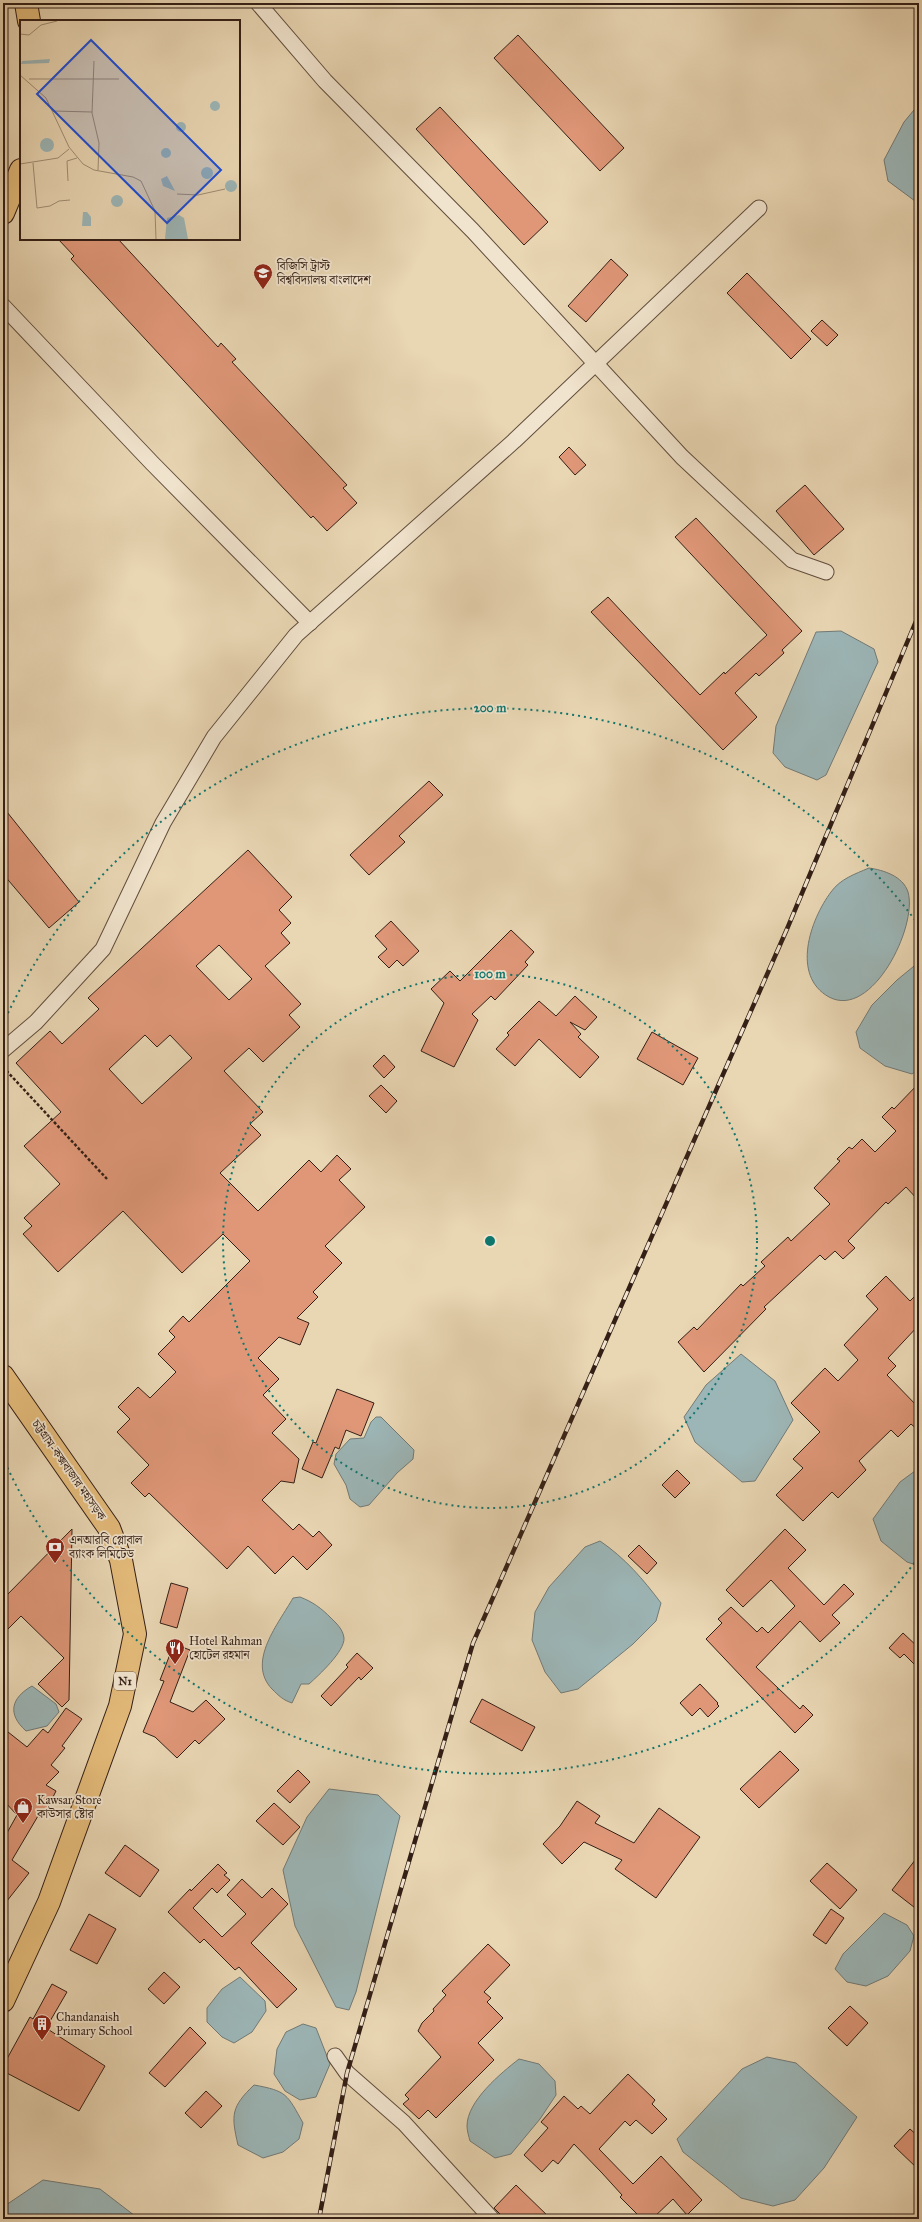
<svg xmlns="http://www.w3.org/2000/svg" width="922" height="2222" font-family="'IM FELL Great Primer','Noto Serif Bengali',serif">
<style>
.water{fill:#9cb6b7;stroke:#727a77}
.building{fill:#df9778;stroke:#341f16;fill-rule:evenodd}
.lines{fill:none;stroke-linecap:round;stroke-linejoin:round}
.minor-casing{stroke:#614d3d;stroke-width:17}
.trunk-casing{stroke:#341f16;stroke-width:24}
.path{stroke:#341f16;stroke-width:2.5;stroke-dasharray:3 2;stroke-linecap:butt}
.minor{stroke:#f1e4ce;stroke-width:15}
.trunk{stroke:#e4bb7a;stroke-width:22}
.rail-casing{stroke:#341f16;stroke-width:4.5}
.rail{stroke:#f1e4ce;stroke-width:3;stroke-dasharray:9;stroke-linecap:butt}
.ring{fill:none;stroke:#0f766e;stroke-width:2;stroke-dasharray:2 4}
.labels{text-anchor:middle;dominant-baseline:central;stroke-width:3.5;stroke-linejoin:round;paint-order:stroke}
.shield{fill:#f1e4ce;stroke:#6d5a4d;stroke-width:1}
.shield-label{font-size:11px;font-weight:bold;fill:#341f16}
.poi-label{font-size:12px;fill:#341f16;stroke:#f1e4ce;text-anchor:start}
.street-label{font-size:12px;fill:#341f16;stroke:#f1e4ce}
.inset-road{fill:none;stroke:#a18d74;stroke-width:1}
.view{fill:#1d4ed8;fill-opacity:0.15;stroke:#1d4ed8;stroke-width:2}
.inset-edge{fill:none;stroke:#341f16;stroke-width:2}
.centre{fill:#0f766e;stroke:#f1e4ce;stroke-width:2}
.ring-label{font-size:12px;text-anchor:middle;font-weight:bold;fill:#0f766e;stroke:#f1e4ce;stroke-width:3.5;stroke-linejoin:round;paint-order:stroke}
</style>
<rect width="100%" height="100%" fill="#e9d6b3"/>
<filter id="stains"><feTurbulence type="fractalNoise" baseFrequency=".005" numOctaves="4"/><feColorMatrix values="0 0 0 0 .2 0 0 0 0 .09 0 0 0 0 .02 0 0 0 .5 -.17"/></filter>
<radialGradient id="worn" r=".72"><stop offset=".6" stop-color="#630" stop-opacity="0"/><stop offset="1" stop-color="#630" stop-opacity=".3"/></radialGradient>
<g class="water">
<polygon points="919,104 919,202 915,201 888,181 884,160 904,122"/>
<polygon points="841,631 874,649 878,662 826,775 817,780 785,767 773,753 776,726 816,632"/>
<path d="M869 868C883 870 903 876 908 892 918 926 872 1020 829 997 791 976 810 920 831 892 840 879 855 874 869 868Z"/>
<polygon points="919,962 919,1069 912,1074 885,1066 860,1048 856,1032 872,1005 897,980"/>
<polygon points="741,1354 775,1381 793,1420 755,1481 742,1482 695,1442 684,1417 706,1385"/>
<polygon points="376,1417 381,1417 414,1450 413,1459 397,1473 369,1505 360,1507 350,1499 346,1485 334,1464 336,1454 350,1439 364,1438 371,1422"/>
<polygon points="919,1468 919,1566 907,1562 881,1541 873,1519 900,1482"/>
<path d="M600 1541C625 1558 643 1579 661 1603L656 1621 633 1644 578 1689 561 1693 545 1672 532 1640 535 1612 549 1587 585 1547Z"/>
<path d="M300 1597C313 1602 321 1608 331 1618 336 1623 343 1629 344 1638 345 1651 319 1675 309 1684H301L292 1703C283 1700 279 1696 272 1689 246 1662 279 1623 293 1598Z"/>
<path d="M32 1686 56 1704 59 1712 47 1726 26 1731C7 1714 11 1698 32 1686Z"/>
<polygon points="329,1789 378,1795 400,1816 356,1992 349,2010 336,2007 295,1926 283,1870 307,1817"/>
<polygon points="884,1913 907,1925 914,1936 910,1951 888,1976 866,1986 847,1982 835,1969 843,1954"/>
<polygon points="240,1977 265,2001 266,2011 252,2032 234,2043 222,2037 207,2022 207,2008 222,1989"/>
<polygon points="303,2024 316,2028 330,2064 316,2097 300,2100 285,2091 274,2074 277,2049 286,2032"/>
<polygon points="767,2057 796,2063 857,2117 824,2168 795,2200 773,2206 741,2198 683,2152 677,2139 742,2069"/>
<path d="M519 2059 539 2064 555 2081 556 2095 540 2119 511 2154 495 2158 470 2141C469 2137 467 2131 467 2126 467 2101 501 2073 519 2059Z"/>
<path d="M254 2085C287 2091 287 2094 303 2123L299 2139 283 2152 263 2158 238 2145C231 2115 231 2107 254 2085Z"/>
<polygon points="43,2180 100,2189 139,2219 3,2219 3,2207"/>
</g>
<g class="building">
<polygon points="518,35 624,148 600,171 494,58"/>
<polygon points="440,107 548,222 524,245 416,129"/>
<polygon points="58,239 118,239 218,347 221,343 236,359 232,362 347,485 343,488 357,503 327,531 313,516 311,518 71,259 74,256"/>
<polygon points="611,259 628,275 586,322 568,306"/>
<polygon points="747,273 811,339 791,359 727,293"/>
<polygon points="822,320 838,335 827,346 811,331"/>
<polygon points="569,447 586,465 575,475 559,457"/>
<polygon points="805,485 844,529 814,555 776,511"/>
<polygon points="696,518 802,631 782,650 784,653 759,676 756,673 735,693 757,717 723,750 591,612 608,597 700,695 724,672 725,674 767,635 675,537"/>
<polygon points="429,781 443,795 399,836 405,842 369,875 350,855"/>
<polygon points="3,807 79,902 49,928 3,874"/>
<path d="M248 850 292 897 279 910 291 923 281 933 290 943 265 966 301 1004 289 1015 300 1027 263 1062 249 1048 224 1071 263 1112 250 1124 261 1135 220 1173 258 1211 309 1160 321 1172 337 1155 351 1169 339 1180 365 1207 325 1246 342 1263 313 1292 318 1297 297 1318 309 1323 300 1345 279 1337 258 1358 279 1379 263 1395 286 1419 272 1433 299 1459 294 1483 281 1481 262 1500 293 1530 299 1524 313 1537 319 1531 332 1545 307 1570 293 1556 275 1574 248 1546 227 1569 149 1493 145 1497 131 1483 149 1465 117 1432 130 1419 118 1407 138 1387 150 1398 176 1372 158 1354 175 1337 169 1331 183 1316 189 1322 250 1261 223 1234 182 1273 123 1211 58 1272 23 1234 32 1226 24 1218 60 1184 24 1146 61 1112 16 1063 50 1031 62 1044 99 1009 88 998ZM219 945 252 979 229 1000 196 966ZM145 1035 157 1047 170 1035 192 1058 142 1104 109 1069Z"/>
<polygon points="391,921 419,951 403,966 397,960 389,968 378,957 387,949 375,936"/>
<polygon points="511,930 534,952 525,962 528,965 495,1000 491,996 472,1014 478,1020 454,1067 421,1051 444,1003 431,989 450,971 460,981"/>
<polygon points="575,996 597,1017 585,1030 570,1022 581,1034 578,1037 599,1057 580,1078 539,1039 515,1066 496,1049 509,1035 507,1033 539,1001 556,1016"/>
<polygon points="652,1032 698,1058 683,1085 637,1059"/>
<polygon points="384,1055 395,1067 384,1078 373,1066"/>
<polygon points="919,1083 919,1201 906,1187 888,1204 886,1202 848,1241 855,1248 843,1259 835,1251 825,1260 820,1255 764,1307 766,1309 704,1372 678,1342 694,1327 697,1330 741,1284 743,1286 765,1266 761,1262 788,1237 791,1241 830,1204 814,1188 840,1161 837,1159 849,1147 852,1149 862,1139 875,1152 896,1131 882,1117 892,1107 894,1109"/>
<polygon points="381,1085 397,1101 386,1113 369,1096"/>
<polygon points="886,1276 910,1301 919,1292 919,1325 888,1358 896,1366 887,1375 919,1408 919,1431 911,1424 898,1437 891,1430 859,1461 866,1470 838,1498 832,1492 803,1521 776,1495 803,1468 793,1459 820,1432 791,1403 825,1368 838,1381 858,1360 844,1345 878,1309 866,1296"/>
<polygon points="337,1389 374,1403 361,1436 346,1430 339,1449 335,1447 322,1478 302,1469 313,1442 316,1443"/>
<polygon points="677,1470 690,1483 675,1498 662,1485"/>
<polygon points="72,1529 69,1700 62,1707 38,1684 64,1658 21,1616 3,1634 3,1599"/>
<polygon points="785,1529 806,1550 788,1568 824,1605 844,1584 854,1594 832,1615 840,1623 820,1642 800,1621 756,1667 800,1709 803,1705 813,1715 795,1733 706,1639 722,1623 718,1619 731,1607 757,1632 762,1627 768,1633 795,1606 771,1580 743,1607 726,1590"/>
<polygon points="639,1545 657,1563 647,1574 628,1556"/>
<polygon points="171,1583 188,1588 177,1628 160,1623"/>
<polygon points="903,1633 919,1648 919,1669 904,1654 900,1658 889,1648"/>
<polygon points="174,1644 190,1650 170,1702 193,1712 206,1700 225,1719 199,1744 195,1740 177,1758 155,1737 143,1732 164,1681 160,1680"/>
<polygon points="357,1653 373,1668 361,1680 359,1677 331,1706 321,1696 348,1667 346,1665"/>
<polygon points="700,1684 718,1703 717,1704 719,1706 708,1717 700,1708 692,1716 680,1703"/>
<polygon points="482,1699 535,1727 522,1751 470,1722"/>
<polygon points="66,1708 82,1719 62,1746 65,1748 51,1765 59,1772 46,1785 56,1791 42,1819 38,1816 12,1860 29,1873 3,1906 3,1840 17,1815 3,1800 3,1728 27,1747 43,1729 48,1733"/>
<polygon points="780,1751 799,1770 759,1808 740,1789"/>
<polygon points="298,1770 310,1782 290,1803 277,1791"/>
<polygon points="577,1801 600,1816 595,1823 634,1843 659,1808 700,1837 656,1898 615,1869 622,1860 584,1842 562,1864 543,1844 560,1826"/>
<polygon points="274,1803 300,1827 283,1845 256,1821"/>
<polygon points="125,1845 159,1870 140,1897 105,1873"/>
<polygon points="919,1855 919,1911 892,1890"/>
<polygon points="827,1863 857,1890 840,1909 810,1881"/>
<polygon points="218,1864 227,1873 224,1875 230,1880 217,1893 212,1888 193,1908 222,1937 246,1914 227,1895 242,1879 262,1898 272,1888 288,1904 251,1943 297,1989 277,2008 239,1967 235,1970 204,1939 200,1943 168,1912 190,1889 191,1891"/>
<polygon points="831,1909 844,1918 826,1944 813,1935"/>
<polygon points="89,1914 116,1929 97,1964 70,1950"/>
<polygon points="488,1944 510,1965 484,1992 491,1998 487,2002 503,2018 478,2043 494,2060 436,2118 428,2110 419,2119 403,2104 409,2099 405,2095 441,2057 418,2031 422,2023 434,2011 433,2009 446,1995 442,1991"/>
<polygon points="164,1972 180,1987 164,2004 148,1989"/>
<polygon points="52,1984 67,1992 46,2028 105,2066 79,2111 3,2071 3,2066 30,2017 33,2019"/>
<polygon points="850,2006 868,2023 847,2046 828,2028"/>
<polygon points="190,2027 206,2043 165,2087 149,2073"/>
<polygon points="628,2074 655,2100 652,2104 667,2119 652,2134 636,2120 630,2126 625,2121 599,2149 633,2184 661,2156 702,2200 687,2215 673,2199 652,2219 642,2219 620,2197 622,2195 602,2173 574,2144 558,2164 553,2160 542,2172 524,2155 548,2128 541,2122 564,2096 578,2109 581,2106 590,2114"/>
<polygon points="206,2091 222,2106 201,2128 185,2113"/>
<polygon points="910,2129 919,2137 919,2170 894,2146"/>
<polygon points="516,2185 551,2219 505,2219 494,2208"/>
</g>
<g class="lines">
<g class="minor-casing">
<g id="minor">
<polyline points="258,3 325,81 473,231 682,457 792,560 826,572"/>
<polyline points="3,306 152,463 310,623"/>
<polyline points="3,1050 36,1022 103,949 163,823 214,737 296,635 514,441 759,208"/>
<polyline points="335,2056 347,2073 404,2123 492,2219"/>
</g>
</g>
<g class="trunk-casing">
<g id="trunk">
<polyline points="26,3 29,21"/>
<polyline points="3,213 21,170"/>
<polyline points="3,1376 109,1528 121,1560 135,1634 120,1706 49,1902 3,2001"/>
</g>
</g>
<polyline class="path" points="3,1067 107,1179"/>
<use href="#minor" class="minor"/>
<use href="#trunk" class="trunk"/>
<g class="rail-casing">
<polyline id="rail" points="319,2219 347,2073 473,1643 787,929 919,614"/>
</g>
<use href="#rail" class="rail"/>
</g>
<g class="ring">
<circle cx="490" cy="1241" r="267"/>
<path d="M918 1558A533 533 0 0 1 3 1458M3 1024A533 533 0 0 1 918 924"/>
</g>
<defs>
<g id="university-pin" transform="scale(1)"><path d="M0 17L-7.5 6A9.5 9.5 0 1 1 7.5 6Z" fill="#8f2418" stroke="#f1e4ce"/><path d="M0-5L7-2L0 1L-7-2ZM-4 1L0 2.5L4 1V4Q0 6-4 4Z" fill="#fff"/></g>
<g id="bank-pin" transform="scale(1)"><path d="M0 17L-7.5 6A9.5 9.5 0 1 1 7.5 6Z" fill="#8f2418" stroke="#f1e4ce"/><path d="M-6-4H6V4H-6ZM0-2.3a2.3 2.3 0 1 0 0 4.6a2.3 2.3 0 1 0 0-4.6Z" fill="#fff"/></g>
<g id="restaurant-pin" transform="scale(1)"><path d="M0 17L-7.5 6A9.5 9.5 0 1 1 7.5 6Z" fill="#8f2418" stroke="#f1e4ce"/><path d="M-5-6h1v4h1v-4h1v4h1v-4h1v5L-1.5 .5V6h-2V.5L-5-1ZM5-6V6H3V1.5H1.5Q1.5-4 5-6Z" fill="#fff"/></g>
<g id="shop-pin" transform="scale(1)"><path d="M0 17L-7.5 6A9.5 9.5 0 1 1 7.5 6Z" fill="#8f2418" stroke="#f1e4ce"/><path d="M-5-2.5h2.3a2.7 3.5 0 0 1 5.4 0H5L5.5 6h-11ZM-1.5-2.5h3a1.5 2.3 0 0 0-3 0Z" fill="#fff"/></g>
<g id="building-pin" transform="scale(1)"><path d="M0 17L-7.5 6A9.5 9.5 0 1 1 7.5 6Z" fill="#8f2418" stroke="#f1e4ce"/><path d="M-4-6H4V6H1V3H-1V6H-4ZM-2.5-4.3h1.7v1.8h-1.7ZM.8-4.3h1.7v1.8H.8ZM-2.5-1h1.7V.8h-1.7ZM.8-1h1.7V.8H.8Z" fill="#fff"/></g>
</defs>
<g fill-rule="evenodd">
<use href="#university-pin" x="263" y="273"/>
<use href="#bank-pin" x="55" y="1547"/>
<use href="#restaurant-pin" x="175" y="1648"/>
<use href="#shop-pin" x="23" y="1807"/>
<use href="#building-pin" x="42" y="2024"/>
</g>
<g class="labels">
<rect class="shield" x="114" y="1672" width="22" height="18" rx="3"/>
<g class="shield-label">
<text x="125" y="1681">N1</text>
</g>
<g class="poi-label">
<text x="277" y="266">বিজিসি ট্রাস্ট<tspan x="277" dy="14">বিশ্ববিদ্যালয় বাংলাদেশ</tspan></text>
<text x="69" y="1540">এনআরবি গ্লোবাল<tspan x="69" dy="14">ব্যাংক লিমিটেড</tspan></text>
<text x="189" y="1641">Hotel Rahman<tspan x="189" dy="14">হোটেল রহমান</tspan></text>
<text x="37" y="1800">Kawsar Store<tspan x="37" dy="14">কাউসার ষ্টোর</tspan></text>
<text x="56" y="2017">Chandanaish<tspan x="56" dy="14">Primary School</tspan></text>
</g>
<g class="street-label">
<text transform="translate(69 1470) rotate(55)">চট্টগ্রাম-কক্সবাজার মহাসড়ক</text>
</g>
</g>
<g transform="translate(20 20)">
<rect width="220" height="220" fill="#e9d6b3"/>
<path d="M30 39 29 43 1 44 2 41ZM190 86a5 5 0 1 1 10 0a5 5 0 1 1-10 0ZM156 107a5 5 0 1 1 10 0a5 5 0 1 1-10 0ZM20 125a7 7 0 1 1 14 0a7 7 0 1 1-14 0ZM141 133a5 5 0 1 1 10 0a5 5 0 1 1-10 0ZM181 153a6 6 0 1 1 12 0a6 6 0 1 1-12 0ZM147 156 154 169 155 171 143 166 141 159ZM205 166a6 6 0 1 1 12 0a6 6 0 1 1-12 0ZM91 181a6 6 0 1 1 12 0a6 6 0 1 1-12 0ZM63 192H67L71 197V206H62ZM159 195 164 198 168 219H145L147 198Z" fill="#9cb6b7"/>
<path class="inset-road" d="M0 14 9 15 21 5 37 1M74 41 72 93 79 123 78 150M0 55 26 78 49 127 63 144 74 150 113 157 121 161 135 191 136 219M9 59H99M33 91 72 92M13 143 17 188 30 186 39 181 50 180M0 144 38 138 49 129M48 161 47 141 57 138M157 174 178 175 205 169"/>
<path class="view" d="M71 20 201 150 147 203 17 74Z"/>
<rect width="220" height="220" class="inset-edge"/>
</g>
<circle cx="490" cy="1241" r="6" class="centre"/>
<g class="ring-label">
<text x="490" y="712">200 m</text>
<text x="490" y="978">100 m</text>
</g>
<rect width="922" height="2222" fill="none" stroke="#e9d6b3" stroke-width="16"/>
<rect x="4" y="4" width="914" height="2214" fill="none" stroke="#341f16" stroke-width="2"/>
<rect x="8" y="8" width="906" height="2206" fill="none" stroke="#341f16"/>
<rect width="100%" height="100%" filter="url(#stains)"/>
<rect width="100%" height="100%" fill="url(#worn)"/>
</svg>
